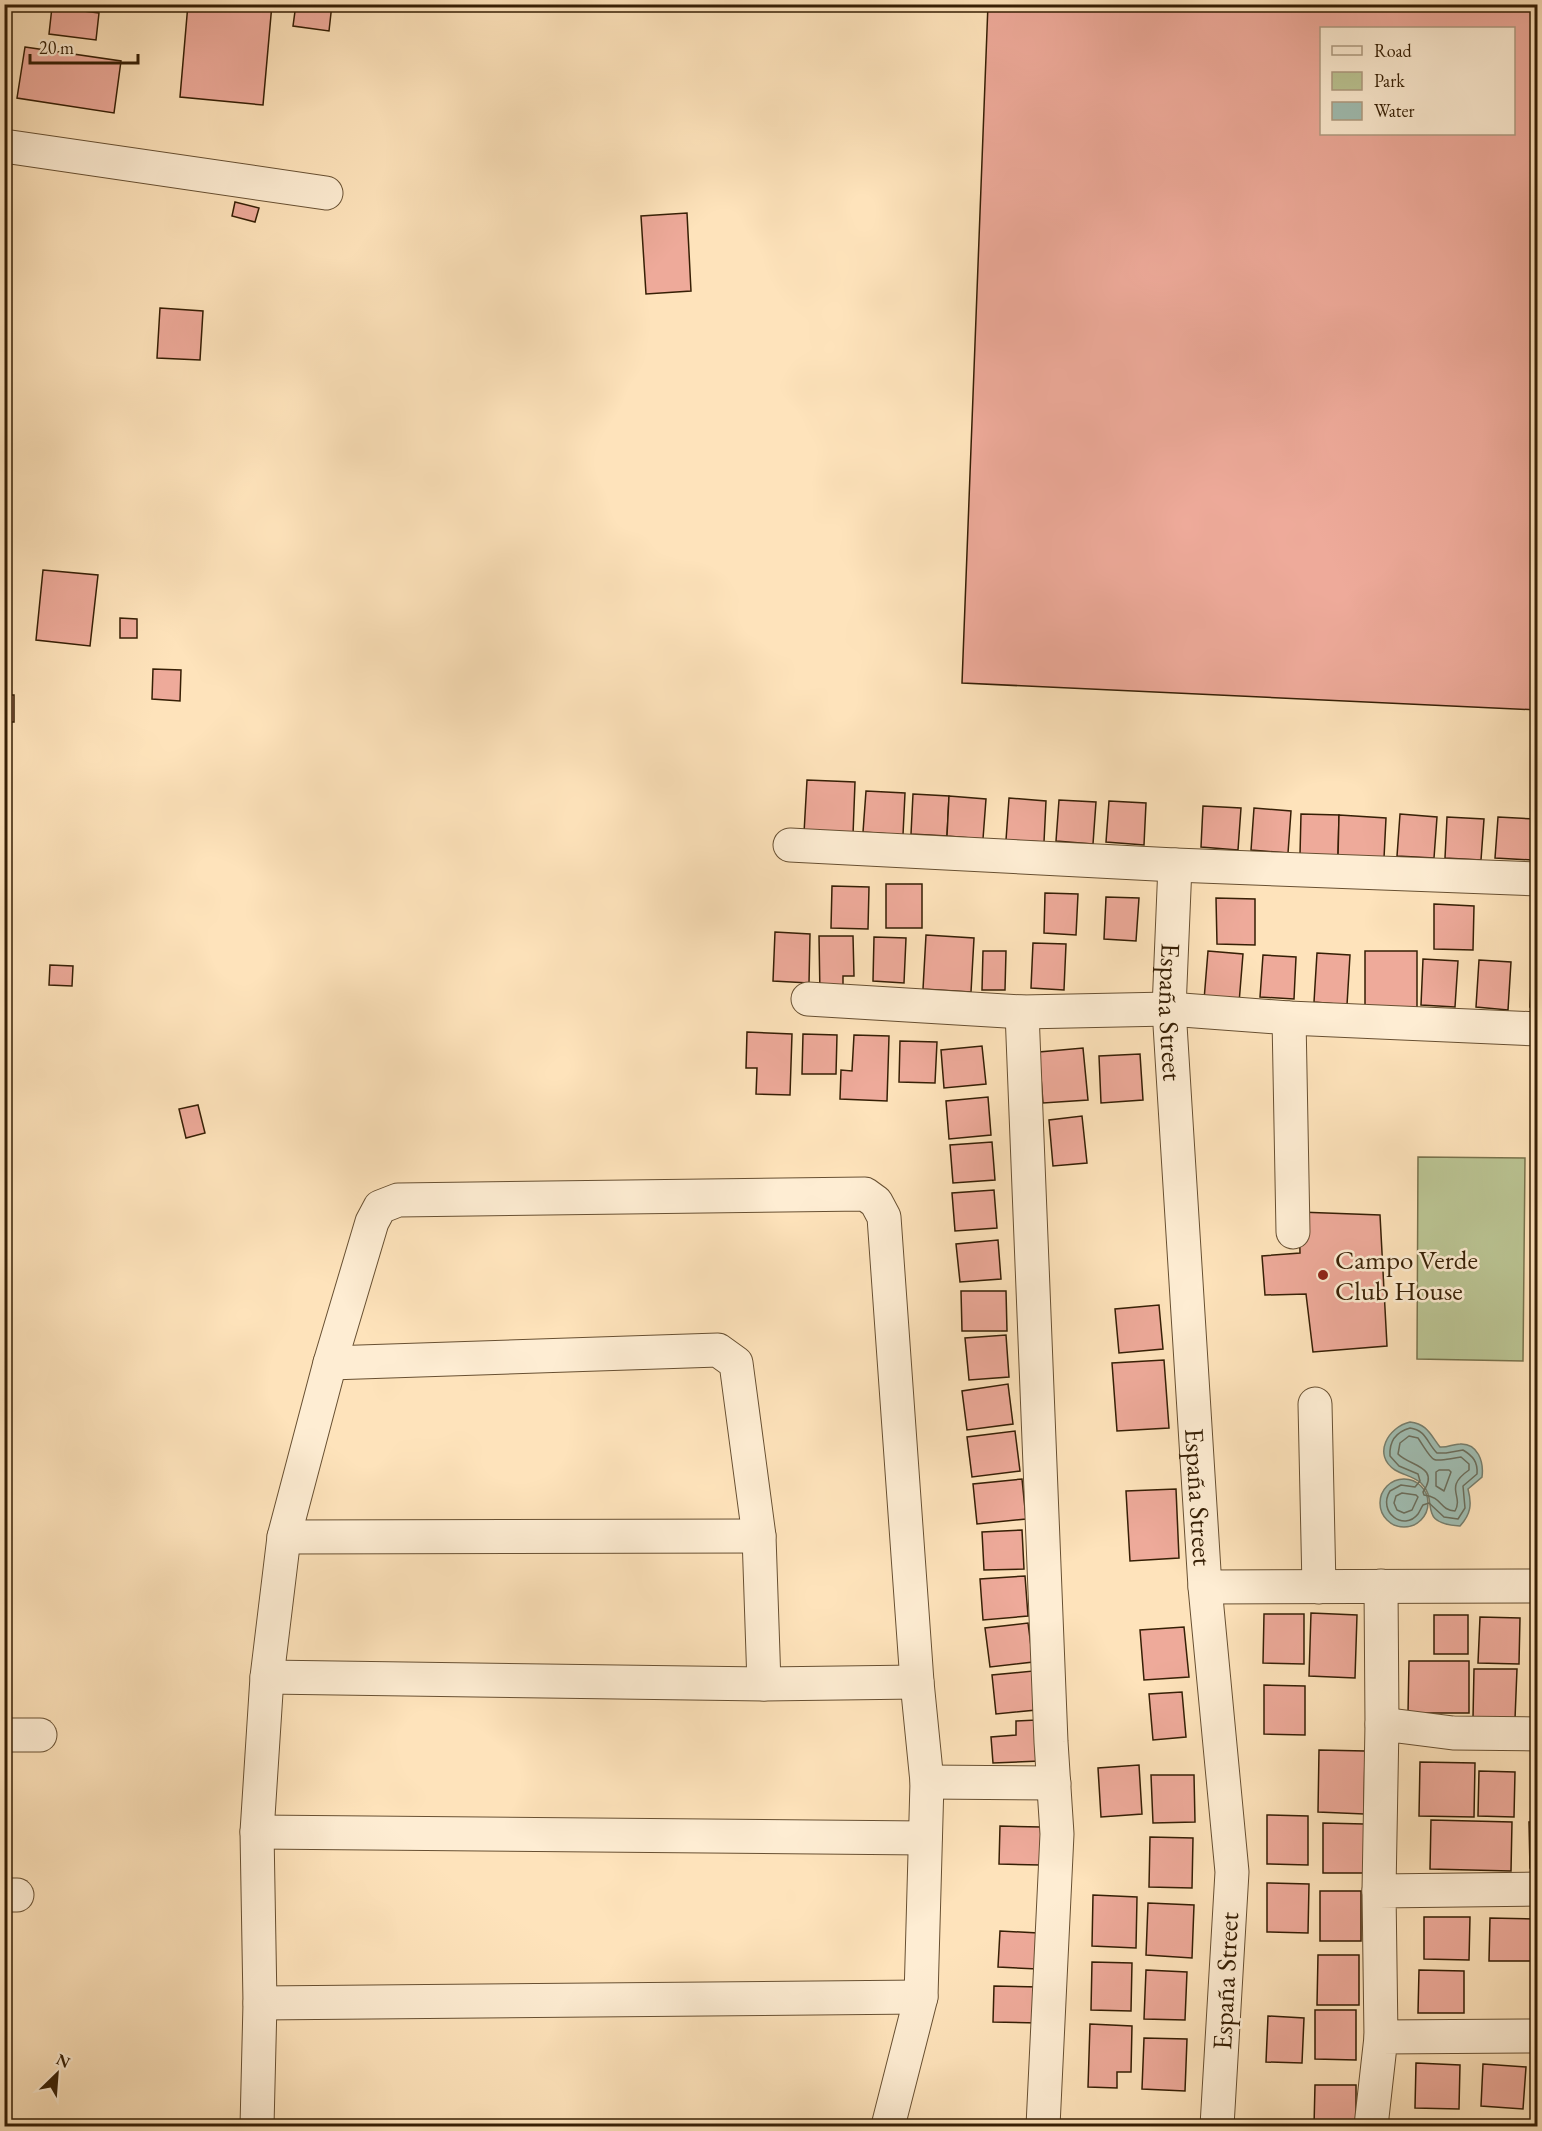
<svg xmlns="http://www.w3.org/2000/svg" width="1542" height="2131" font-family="'EB Garamond',serif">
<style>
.green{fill:#bbc594;stroke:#78724c;stroke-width:1.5}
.water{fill:#a0beb3;stroke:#767e6d;stroke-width:1.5}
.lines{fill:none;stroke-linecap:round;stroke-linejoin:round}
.shore{stroke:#6b6e5c;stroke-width:1.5}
.building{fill:#eeaa9a;stroke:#361f05;stroke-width:1.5;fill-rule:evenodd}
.minor-casing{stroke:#685032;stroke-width:35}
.minor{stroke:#feedd3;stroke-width:33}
.poi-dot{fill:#8f2418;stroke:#feedd3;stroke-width:2}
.labels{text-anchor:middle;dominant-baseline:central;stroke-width:5;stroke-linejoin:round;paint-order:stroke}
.street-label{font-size:27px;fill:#361f05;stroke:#feedd3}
.poi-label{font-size:27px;fill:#361f05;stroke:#feedd3;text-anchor:start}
</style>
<rect width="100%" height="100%" fill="#fee3bb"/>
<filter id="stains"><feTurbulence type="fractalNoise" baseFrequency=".00333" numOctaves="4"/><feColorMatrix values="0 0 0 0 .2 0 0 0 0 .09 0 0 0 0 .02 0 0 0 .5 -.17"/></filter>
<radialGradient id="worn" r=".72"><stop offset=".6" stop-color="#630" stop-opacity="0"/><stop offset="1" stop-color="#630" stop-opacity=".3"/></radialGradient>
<polygon class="green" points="1418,1157 1525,1158 1523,1361 1417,1359"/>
<g class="water">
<path d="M1410 1422C1427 1424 1430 1434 1440 1447 1447 1448 1453 1444 1460 1444 1478 1443 1484 1462 1482 1477L1468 1489C1472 1504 1471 1514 1460 1526 1415 1523 1440 1501 1421 1483 1413 1476 1403 1475 1395 1470 1372 1455 1388 1427 1410 1422Z"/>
<circle cx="1404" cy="1503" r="24"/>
</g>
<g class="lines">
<g class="shore">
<path d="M1410 1428C1426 1430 1427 1443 1437 1453H1446L1463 1450C1473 1456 1478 1462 1477 1474L1463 1486 1465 1508 1458 1519 1444 1517 1429 1503 1423 1505C1421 1508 1420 1511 1418 1514 1404 1532 1377 1512 1390 1491L1401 1485 1415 1487 1420 1481 1418 1474 1399 1466 1390 1456C1389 1441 1396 1432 1410 1428Z"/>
<path d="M1409 1436 1418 1438C1436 1465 1429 1462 1461 1457L1469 1464V1470C1443 1488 1464 1495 1455 1511 1439 1510 1443 1497 1424 1495L1423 1492C1441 1466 1409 1466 1398 1454L1400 1443Z"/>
<polygon points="1439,1470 1449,1470 1451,1472 1444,1491 1436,1486 1436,1472"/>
<polygon points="1402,1493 1416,1495 1418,1497 1412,1510 1404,1513 1397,1510 1394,1503 1396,1496"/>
</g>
</g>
<g class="building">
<polygon points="4,4 11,4 5,44 4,44"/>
<polygon points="188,4 272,4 263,105 180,97"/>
<polygon points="296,4 332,4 329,31 293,26"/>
<path d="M988 4H1538V710L962 683ZM1322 28H1514V134H1322Z"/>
<polygon points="52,7 99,13 96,40 49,34"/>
<polygon points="25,47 121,61 114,113 17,98"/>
<polygon points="4,183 11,184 4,231"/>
<polygon points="235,202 259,208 255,222 232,216"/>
<polygon points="687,213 691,291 646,294 641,216"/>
<polygon points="160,308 203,311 200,360 157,358"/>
<polygon points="43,570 98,575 90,646 36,640"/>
<polygon points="120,618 137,619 137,638 120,638"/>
<polygon points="153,669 181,670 180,701 152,699"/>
<rect x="4" y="695" width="10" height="27"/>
<polygon points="807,780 855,782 853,835 804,833"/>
<polygon points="866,791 905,793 903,835 863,832"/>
<polygon points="913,794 949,796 947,836 911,834"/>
<polygon points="949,796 986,799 983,839 947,836"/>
<polygon points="1009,798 1046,801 1044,842 1006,840"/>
<polygon points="1059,800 1096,802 1093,844 1056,841"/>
<polygon points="1109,801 1146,803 1144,845 1106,842"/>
<polygon points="1203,806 1241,808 1238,850 1201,847"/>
<polygon points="1254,808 1291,811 1288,853 1251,850"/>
<polygon points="1301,814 1339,815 1338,857 1300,855"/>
<polygon points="1400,814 1437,817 1434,858 1397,856"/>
<polygon points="1339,815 1386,818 1384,858 1338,857"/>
<polygon points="1447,817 1484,819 1481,860 1445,858"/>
<polygon points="1498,817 1535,819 1532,860 1495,858"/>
<rect x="886" y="884" width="36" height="44"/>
<polygon points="832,886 869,887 868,929 831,928"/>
<polygon points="1045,893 1078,894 1076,935 1044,933"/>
<polygon points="1106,897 1139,898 1136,941 1104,939"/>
<polygon points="1216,898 1255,899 1255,945 1217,944"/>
<polygon points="1434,904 1474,906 1473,950 1434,949"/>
<polygon points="775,932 810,934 809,983 773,981"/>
<polygon points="926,935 974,938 971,992 923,989"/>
<polygon points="819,936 853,936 854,976 843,976 843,995 820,995"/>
<polygon points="874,937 906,938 904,983 873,981"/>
<polygon points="1033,943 1066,944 1064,990 1031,988"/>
<polygon points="983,951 1006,951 1005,990 982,990"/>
<polygon points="1208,951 1243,954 1239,1003 1204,1000"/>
<rect x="1365" y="951" width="52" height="59"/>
<polygon points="1317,953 1350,955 1347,1005 1314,1002"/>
<polygon points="1263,955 1296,957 1294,999 1260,997"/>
<polygon points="1423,959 1458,961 1455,1007 1421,1005"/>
<polygon points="1479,960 1511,962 1508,1010 1476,1007"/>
<polygon points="1532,961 1538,961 1538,1007 1530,1007"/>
<polygon points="50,965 73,966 72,986 49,985"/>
<polygon points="747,1032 792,1034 790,1095 756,1094 757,1068 746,1068"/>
<polygon points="803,1034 837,1035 836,1074 802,1074"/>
<polygon points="854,1035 889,1036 887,1101 840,1099 841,1070 852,1071"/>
<polygon points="900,1041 937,1042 935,1083 899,1082"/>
<polygon points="982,1046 986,1084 944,1088 941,1050"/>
<polygon points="1083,1048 1088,1100 1043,1103 1039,1052"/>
<polygon points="1140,1054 1143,1100 1101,1103 1099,1056"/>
<polygon points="988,1097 991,1135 949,1139 946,1101"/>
<polygon points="198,1105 205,1133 186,1138 179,1109"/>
<polygon points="1082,1116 1087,1163 1053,1166 1049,1120"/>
<polygon points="992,1142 995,1180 953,1183 950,1145"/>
<polygon points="994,1190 997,1228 955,1231 952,1193"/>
<polygon points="1299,1212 1380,1215 1387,1346 1313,1352 1306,1294 1265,1295 1262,1256 1300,1253"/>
<polygon points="998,1240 1001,1279 960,1282 956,1244"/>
<polygon points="961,1291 1006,1291 1007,1331 962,1331"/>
<polygon points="1159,1305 1163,1349 1119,1353 1115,1309"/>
<polygon points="1006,1335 1009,1377 969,1380 965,1338"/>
<polygon points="1164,1360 1169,1428 1117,1431 1112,1363"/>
<polygon points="1008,1384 1013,1424 967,1430 962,1391"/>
<polygon points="1015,1431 1020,1471 972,1477 967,1437"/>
<polygon points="1022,1479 1026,1519 977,1524 973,1484"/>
<polygon points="1176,1489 1179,1558 1130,1561 1126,1491"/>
<polygon points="1022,1530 1024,1569 984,1570 982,1532"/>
<polygon points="1025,1576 1028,1616 983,1620 980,1579"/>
<polygon points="1311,1613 1357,1615 1355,1678 1309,1676"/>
<polygon points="1264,1614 1304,1614 1304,1664 1263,1663"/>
<rect x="1434" y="1615" width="34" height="39"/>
<polygon points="1480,1617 1520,1618 1519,1664 1478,1663"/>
<polygon points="1028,1623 1033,1662 990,1667 985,1628"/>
<polygon points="1184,1627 1189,1677 1144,1680 1140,1630"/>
<polygon points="1409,1661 1469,1661 1469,1713 1408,1713"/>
<polygon points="1474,1669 1517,1669 1515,1719 1473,1718"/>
<polygon points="1033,1671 1036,1710 996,1714 992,1675"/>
<polygon points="1264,1685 1305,1686 1305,1735 1264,1734"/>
<polygon points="1182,1692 1186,1737 1153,1740 1149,1694"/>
<polygon points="1037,1720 1040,1761 993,1763 991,1737 1016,1735 1016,1721"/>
<polygon points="1319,1750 1365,1751 1364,1814 1318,1812"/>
<polygon points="1420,1762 1475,1763 1474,1817 1419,1816"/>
<polygon points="1139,1765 1142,1814 1101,1817 1098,1768"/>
<polygon points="1534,1766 1538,1766 1538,1810 1535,1810"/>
<polygon points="1479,1771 1515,1772 1514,1817 1478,1816"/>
<polygon points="1151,1775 1194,1775 1195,1822 1153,1823"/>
<polygon points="1267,1815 1308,1816 1308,1865 1267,1864"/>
<polygon points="1431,1820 1512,1822 1511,1871 1430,1869"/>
<polygon points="1529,1822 1538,1822 1538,1868 1530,1868"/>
<polygon points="1323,1823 1364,1824 1364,1873 1323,1873"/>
<polygon points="1000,1826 1041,1827 1040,1865 999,1864"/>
<polygon points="1150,1837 1193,1838 1192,1888 1149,1887"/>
<polygon points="1267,1883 1309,1884 1308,1933 1267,1932"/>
<rect x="1320" y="1891" width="41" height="50"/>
<polygon points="1093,1895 1137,1897 1136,1948 1092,1946"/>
<polygon points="1148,1903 1194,1905 1192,1958 1146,1955"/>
<polygon points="1424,1917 1470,1917 1469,1960 1424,1959"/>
<polygon points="1490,1918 1535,1919 1535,1961 1489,1961"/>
<polygon points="1000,1931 1038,1933 1037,1969 998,1967"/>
<polygon points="1318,1955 1359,1955 1359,2005 1317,2005"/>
<polygon points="1092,1962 1132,1963 1131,2011 1091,2010"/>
<polygon points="1146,1970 1187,1972 1185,2020 1144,2019"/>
<polygon points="1419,1970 1464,1971 1464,2013 1418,2013"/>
<polygon points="994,1986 1039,1987 1038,2023 993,2022"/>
<polygon points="1315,2010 1356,2010 1356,2060 1315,2059"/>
<polygon points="1268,2016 1304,2018 1302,2063 1266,2062"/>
<polygon points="1090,2024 1132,2026 1131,2072 1117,2072 1117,2088 1088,2087"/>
<polygon points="1144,2038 1187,2039 1185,2091 1142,2089"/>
<polygon points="1416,2063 1460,2065 1459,2109 1415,2108"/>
<polygon points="1483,2064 1526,2067 1523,2109 1481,2106"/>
<polygon points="1315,2085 1356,2085 1356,2126 1314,2126"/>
<polygon points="1412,2120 1457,2122 1457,2126 1411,2126"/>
</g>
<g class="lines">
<g class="minor-casing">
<g id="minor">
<polyline points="4,146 326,193"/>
<polyline points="790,845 1175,865 1538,879"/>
<path id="s1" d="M1175 865 1169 1009 1205 1587 1232 1872 1217 2126"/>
<polyline points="808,999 1022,1012 1169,1009 1289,1018 1538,1029"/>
<polyline points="1022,1012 1051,1742 1057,1834 1043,2126"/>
<polyline points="1289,1018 1293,1232"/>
<polyline points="330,1363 718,1350 736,1363 759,1536 764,1684"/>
<polyline points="1315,1404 1319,1587"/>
<polyline points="284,1537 759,1536"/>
<polyline points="1381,1586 1382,1724"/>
<polyline points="1205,1587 1538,1586"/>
<polyline points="267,1677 764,1684 917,1682"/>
<polyline points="4,1735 40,1735"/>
<polyline points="927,1782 1054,1783"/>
<polyline points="257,1832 925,1838"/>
<polyline points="1379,1891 1382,1724 1453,1733 1538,1734"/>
<polyline points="4,1895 17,1895"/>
<polyline points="260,2003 921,1997"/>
<polyline points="1381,2037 1379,1891 1538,1889"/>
<polyline points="257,2126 260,2003 257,1832 267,1677 284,1537 330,1363 372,1222 380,1207 398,1200 865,1194 876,1202 884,1217 917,1682 927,1782 921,1997 888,2126"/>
<polyline points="1371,2126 1381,2037 1538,2036"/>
</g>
</g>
<use href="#minor" class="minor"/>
</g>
<circle class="poi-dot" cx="1323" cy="1275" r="6"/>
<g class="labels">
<g class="street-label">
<text stroke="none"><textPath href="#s1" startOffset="147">España Street</textPath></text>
<text stroke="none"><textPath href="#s1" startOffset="633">España Street</textPath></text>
<text transform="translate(1225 1981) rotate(-87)">España Street</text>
</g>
<g class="poi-label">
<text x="1335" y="1259">Campo Verde<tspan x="1335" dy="31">Club House</tspan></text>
</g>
</g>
<rect width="1542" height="2131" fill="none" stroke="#fee3bb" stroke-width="24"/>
<rect x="6" y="6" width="1530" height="2119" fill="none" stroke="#361f05" stroke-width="3"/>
<rect x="12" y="12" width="1518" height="2107" fill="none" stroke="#361f05" stroke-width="1.5"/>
<rect x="1320" y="27" width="195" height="108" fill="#feedd3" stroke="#ae9b81" stroke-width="1.5"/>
<rect x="1332" y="46" width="30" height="9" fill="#feedd3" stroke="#ae9b81" stroke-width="1.5"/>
<text x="1374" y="57" font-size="18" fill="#361f05">Road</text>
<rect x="1332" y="72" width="30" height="18" fill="#bbc594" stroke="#ae9b81" stroke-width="1.5"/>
<text x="1374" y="87" font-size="18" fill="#361f05">Park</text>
<rect x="1332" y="102" width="30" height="18" fill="#a0beb3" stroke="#ae9b81" stroke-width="1.5"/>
<text x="1374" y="117" font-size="18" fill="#361f05">Water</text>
<g transform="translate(57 2074) rotate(25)" stroke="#feedd3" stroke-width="4.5" paint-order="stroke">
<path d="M0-4.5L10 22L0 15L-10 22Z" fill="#361f05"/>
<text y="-9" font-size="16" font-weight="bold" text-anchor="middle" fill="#361f05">N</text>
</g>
<path d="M30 54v9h108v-9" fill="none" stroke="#361f05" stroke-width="3"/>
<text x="39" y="54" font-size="18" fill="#361f05" stroke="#feedd3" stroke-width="4.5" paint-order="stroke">20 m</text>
<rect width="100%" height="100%" filter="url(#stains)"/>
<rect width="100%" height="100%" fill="url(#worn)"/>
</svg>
